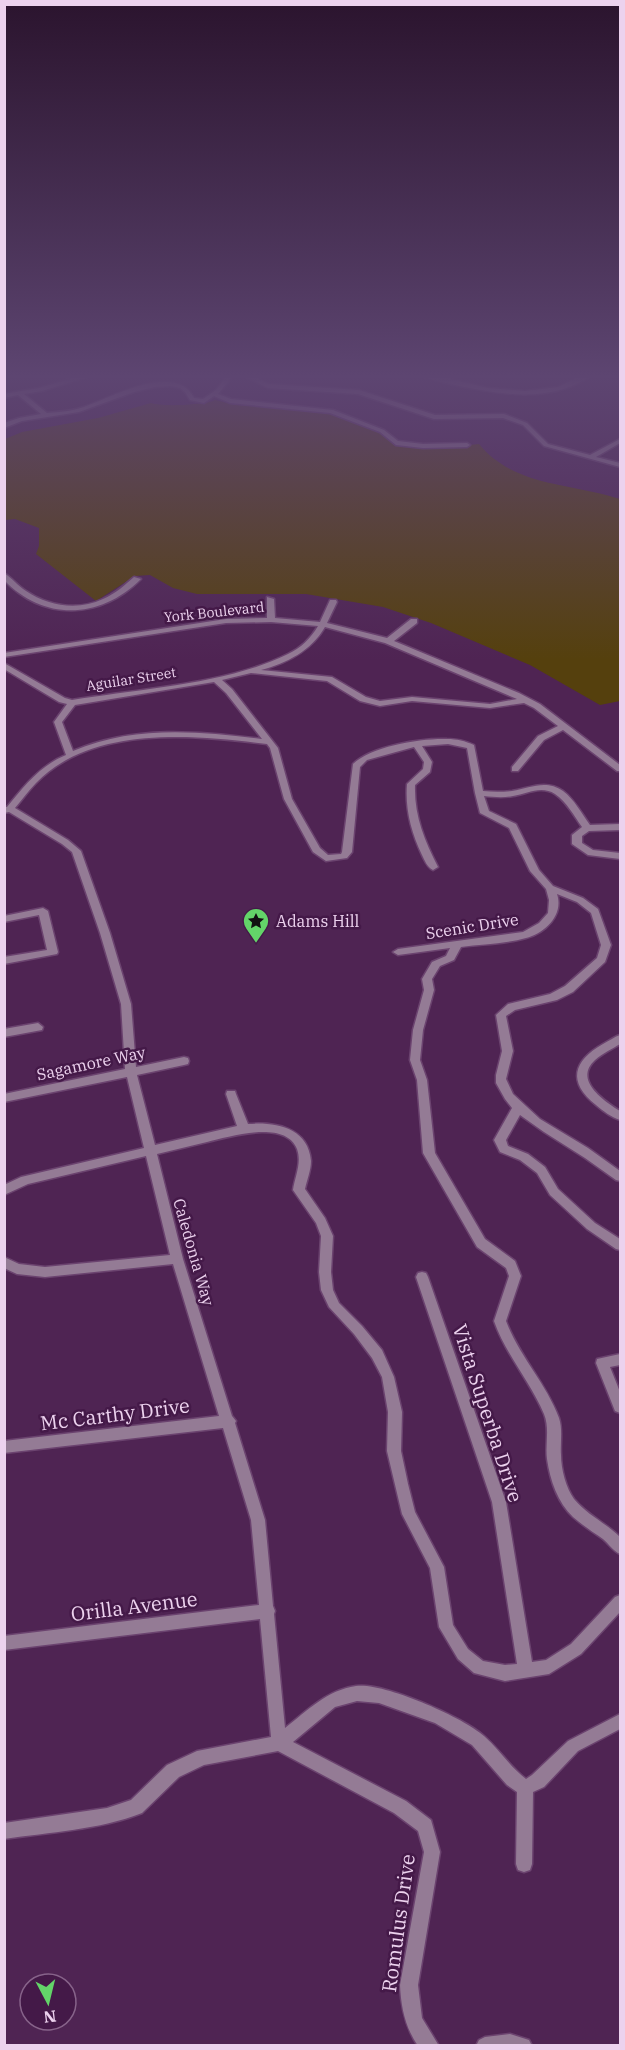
<svg xmlns="http://www.w3.org/2000/svg" width="625" height="2050" font-family="'IBM Plex Serif',serif">
<style>
.green{fill:#55400d}
.lines{fill:none;stroke-linecap:round;stroke-linejoin:round}
.minor-casing{stroke:#6b436f;stroke-width:3}
.highway-casing{stroke:#6b436f;stroke-width:2}
.minor{fill:#947b95;fill-rule:evenodd}
.highway{fill:#fde5ff;fill-rule:evenodd}
.labels{text-anchor:middle;dominant-baseline:central;stroke-width:5;stroke-linejoin:round;paint-order:stroke}
.far-street-label{font-size:14px;fill:#ecd2ee;stroke:#441948}
.poi-label{font-size:16px;fill:#ecd2ee;stroke:#441948;text-anchor:start}
.street-label{font-size:16px;fill:#ecd2ee;stroke:#441948}
.near-street-label{font-size:20px;fill:#ecd2ee;stroke:#441948}
</style>
<rect width="100%" height="100%" fill="#4f2453"/>
<path class="green" d="M215 400 236 405 329 412 382 431 392 442 452 447 479 444C514 487 572 483 620 499V701L600 705 530 665 431 623 383 607 306 594H197L173 588 150 575 135 576 96 601 36 554 39 546V528L15 519 5 520V439L22 432 98 418 151 403C161 407 207 405 215 400Z"/>
<g class="lines">
<g class="minor-casing">
<g id="minor">
<path d="M90 373H100L42 391 24 394 47 413C60 412 72 411 84 407 111 398 175 361 194 398L203 399 216 390 229 373H235L218 394 231 399 333 410 384 430 398 441 423 444 467 443 470 445 467 447 423 448 396 445 380 432 330 413 230 403 214 396 204 403 190 400 185 392 180 388 171 386 155 387 134 392 79 412 22 421 4 428V423L19 418 41 414 18 395 4 398V394L39 388Z"/>
<polygon points="238,373 246,373 269,384 359,390 435,415 504,414 527,423 548,444 590,455 620,439 620,443 596,457 620,463 620,467 544,446 523,425 503,418 434,419 358,394 268,388"/>
<path d="M415 373H425L488 388 525 391 558 387 587 373H595C554 404 502 395 455 385 442 382 427 379 415 373Z"/>
<path d="M4 573C12 578 18 586 26 591 48 606 78 611 103 599 115 594 125 585 134 577L141 579C101 619 44 622 4 580Z"/>
<path d="M267 597 274 599 275 618 320 622 330 600H336L337 602 327 623 387 638 411 619H417V623L394 641 519 693 540 704 620 765V771H617L563 730 544 740 518 771H512V767L538 736 558 726 534 708 524 703 490 708 412 701 380 706 360 701 327 681 251 673 222 680 232 689 278 748 292 799 320 848 328 855 341 854 342 852 353 764C371 746 422 738 447 739 457 739 465 741 474 745L483 791C493 792 502 792 512 791 530 788 546 779 563 791 574 799 582 814 590 825L620 824V830L589 831 582 836V843L593 850 620 853V859L588 855 572 844V835L582 827C574 816 567 802 555 794 541 785 527 794 513 796 503 798 494 797 484 796L489 811 516 824 539 870 553 886 583 898 598 909 611 945 605 962 573 992 557 1000 515 1010 506 1016 513 1051 506 1079 513 1094 540 1119 588 1148 620 1171V1181L616 1180 585 1158 544 1132 520 1115 506 1140 508 1146 528 1154 545 1167 558 1189 595 1223 620 1239V1250L616 1249 587 1229 550 1195 537 1173 520 1160 500 1152 494 1140 512 1108 505 1099 496 1083V1075L502 1051 496 1015 508 1004 550 994 565 986 597 958 601 945 591 913 577 902 557 894C564 915 545 933 526 938 505 944 482 944 461 947L454 960 440 966 432 979 434 990 423 1030 420 1060 427 1080 435 1153 485 1239 515 1261 521 1276 506 1321C519 1356 546 1383 559 1418 563 1430 560 1443 561 1455 561 1469 566 1488 574 1499 587 1515 606 1523 620 1537V1554C613 1551 609 1544 603 1539 593 1532 582 1525 573 1517 558 1503 550 1480 547 1459 545 1444 550 1429 544 1414 530 1381 506 1355 494 1321L509 1276 506 1268 477 1247 423 1153 417 1080 410 1060 413 1030 424 990 422 979 432 962 446 956 450 948 398 955 393 952 398 949 523 932 539 923 548 913 549 900 546 889 530 871 509 828 480 813 475 793 467 748 448 744 422 746 432 762 430 772 415 785C414 815 424 840 438 867L433 870C427 867 425 861 422 855 411 832 405 809 407 784L423 769 424 762 414 747 367 760 360 767 352 852 347 858 326 861 313 852 284 799 270 748 267 744C194 735 92 725 36 783 28 791 22 800 15 808L68 840 81 851 110 933 131 1004 136 1067 184 1057 188 1058 189 1061 188 1064 184 1065 137 1075 155 1145 237 1126 226 1094 227 1091H235L236 1094 248 1124C275 1122 308 1127 311 1161 311 1170 307 1180 305 1189L325 1218 333 1236 331 1272 333 1290 339 1303 362 1326 382 1350 394 1377 402 1412 401 1451 408 1484 415 1512 444 1567 453 1625 468 1649 483 1661 505 1665 517 1664 492 1502 416 1277 418 1273 422 1272 426 1273 428 1277 506 1502 532 1662 546 1660 571 1644 615 1597 620 1595V1612L581 1654 549 1674 505 1681 474 1673 458 1659 439 1627 430 1568 402 1514 387 1451 388 1412 382 1377 372 1358 354 1334 329 1307 321 1290 319 1272 321 1236 316 1223 293 1190C295 1176 302 1163 297 1149 285 1119 229 1137 207 1142 190 1146 174 1150 157 1154L183 1259 232 1416 236 1421 235 1423 265 1520 273 1606 275 1611 274 1614 285 1728C307 1711 327 1690 356 1686 383 1682 463 1717 484 1736 499 1749 510 1767 526 1779L532 1775 568 1741 620 1714V1729L578 1751 544 1787 533 1792 532 1864 530 1870 524 1872 518 1870 516 1864 517 1792 507 1785 472 1745 435 1723 379 1703 357 1701 335 1707 293 1742 406 1801 431 1820 440 1852 418 1985 422 2018 439 2046H418C405 2027 401 2007 400 1985L424 1852 418 1831 394 1813 278 1751 204 1765 179 1777 142 1813C99 1830 50 1832 4 1839V1823L107 1808 131 1800 167 1765 197 1751 271 1737 260 1619 4 1650V1636L259 1605 251 1520 223 1428 4 1453V1441L219 1416 173 1264 45 1277 17 1274 4 1268V1257L19 1264 45 1267 170 1255 146 1156 28 1184 4 1195V1185L21 1177 144 1148 127 1077 4 1102V1094L125 1069 121 1004 100 933 72 852 62 844 9 812 4 813V807H7C24 786 41 765 66 755L54 722 67 704 59 702 4 669V663L65 698 72 700C139 689 228 684 288 654 301 648 311 638 318 626L271 622 226 623 4 657V653L226 619 267 618ZM325 627 385 643 517 699 490 704 412 697 380 701 366 697 332 677 261 670C287 663 311 651 325 627ZM214 682 226 693 262 739C199 731 133 725 73 751L62 722 75 705Z"/>
<polygon points="43,908 48,911 58,952 57,954 4,964 4,957 47,950 39,915 4,922 4,916"/>
<polygon points="38,1023 43,1027 42,1030 4,1037 4,1029"/>
<path d="M620 1035V1044C612 1049 603 1053 595 1060 573 1080 604 1101 620 1111V1120C611 1117 603 1111 596 1105 567 1082 573 1061 603 1044 609 1041 614 1037 620 1035Z"/>
<polygon points="620,1354 620,1365 610,1367 620,1392 620,1413 615,1411 596,1363 597,1359"/>
<polygon points="510,2034 529,2040 532,2046 476,2046 479,2040 485,2037"/>
</g>
</g>
<g class="highway-casing">
<polygon id="highway" points="4,373 15,373 4,377"/>
</g>
<use href="#minor" class="minor"/>
<use href="#highway" class="highway"/>
</g>
<linearGradient id="sky" x2="0" y2="1"><stop stop-color="#2b142e"/><stop offset="0.57" stop-color="#5d4571"/><stop offset="1" stop-color="#5d4571" stop-opacity="0"/></linearGradient>
<rect width="625" height="660" fill="url(#sky)"/>
<defs>
<g id="sight-pin" transform="scale(1.35)"><path d="M0 17L-7.5 6A9.5 9.5 0 1 1 7.5 6Z" fill="#63d469" stroke="#441948"/><path d="M0-6L1.8-2.2L6-1.7L2.9 1.2L3.7 5.4L0 3.3L-3.7 5.4L-2.9 1.2L-6-1.7L-1.8-2.2Z" fill="#111"/></g>
</defs>
<g fill-rule="evenodd">
<use href="#sight-pin" x="256" y="921"/>
</g>
<g class="labels">
<g class="far-street-label">
<text transform="translate(214 612) rotate(-6)">York Boulevard</text>
<text transform="translate(131 679) rotate(-9)">Aguilar Street</text>
</g>
<g class="poi-label">
<text x="276" y="921">Adams Hill</text>
</g>
<g class="street-label">
<text transform="translate(472 926) rotate(-9)">Scenic Drive</text>
<text transform="translate(91 1063) rotate(-12)">Sagamore Way</text>
<text transform="translate(194 1252) rotate(74)">Caledonia Way</text>
</g>
<g class="near-street-label">
<text transform="translate(488 1413) rotate(72)">Vista Superba Drive</text>
<text transform="translate(115 1414) rotate(-7)">Mc Carthy Drive</text>
<text transform="translate(134 1606) rotate(-7)">Orilla Avenue</text>
<text transform="translate(398 1923) rotate(-82)">Romulus Drive</text>
</g>
</g>
<rect width="625" height="2050" fill="none" stroke="#ecd2ee" stroke-width="12"/>
<g transform="translate(48 2002) rotate(173)"><circle r="28" fill="#441948" stroke="#87638a" stroke-width="1.5"/>
<path d="M0-4.5L10 22L0 15L-10 22Z" fill="#63d469"/>
<text y="-9" font-size="16" font-weight="bold" text-anchor="middle" fill="#ecd2ee">N</text>
</g>
</svg>
